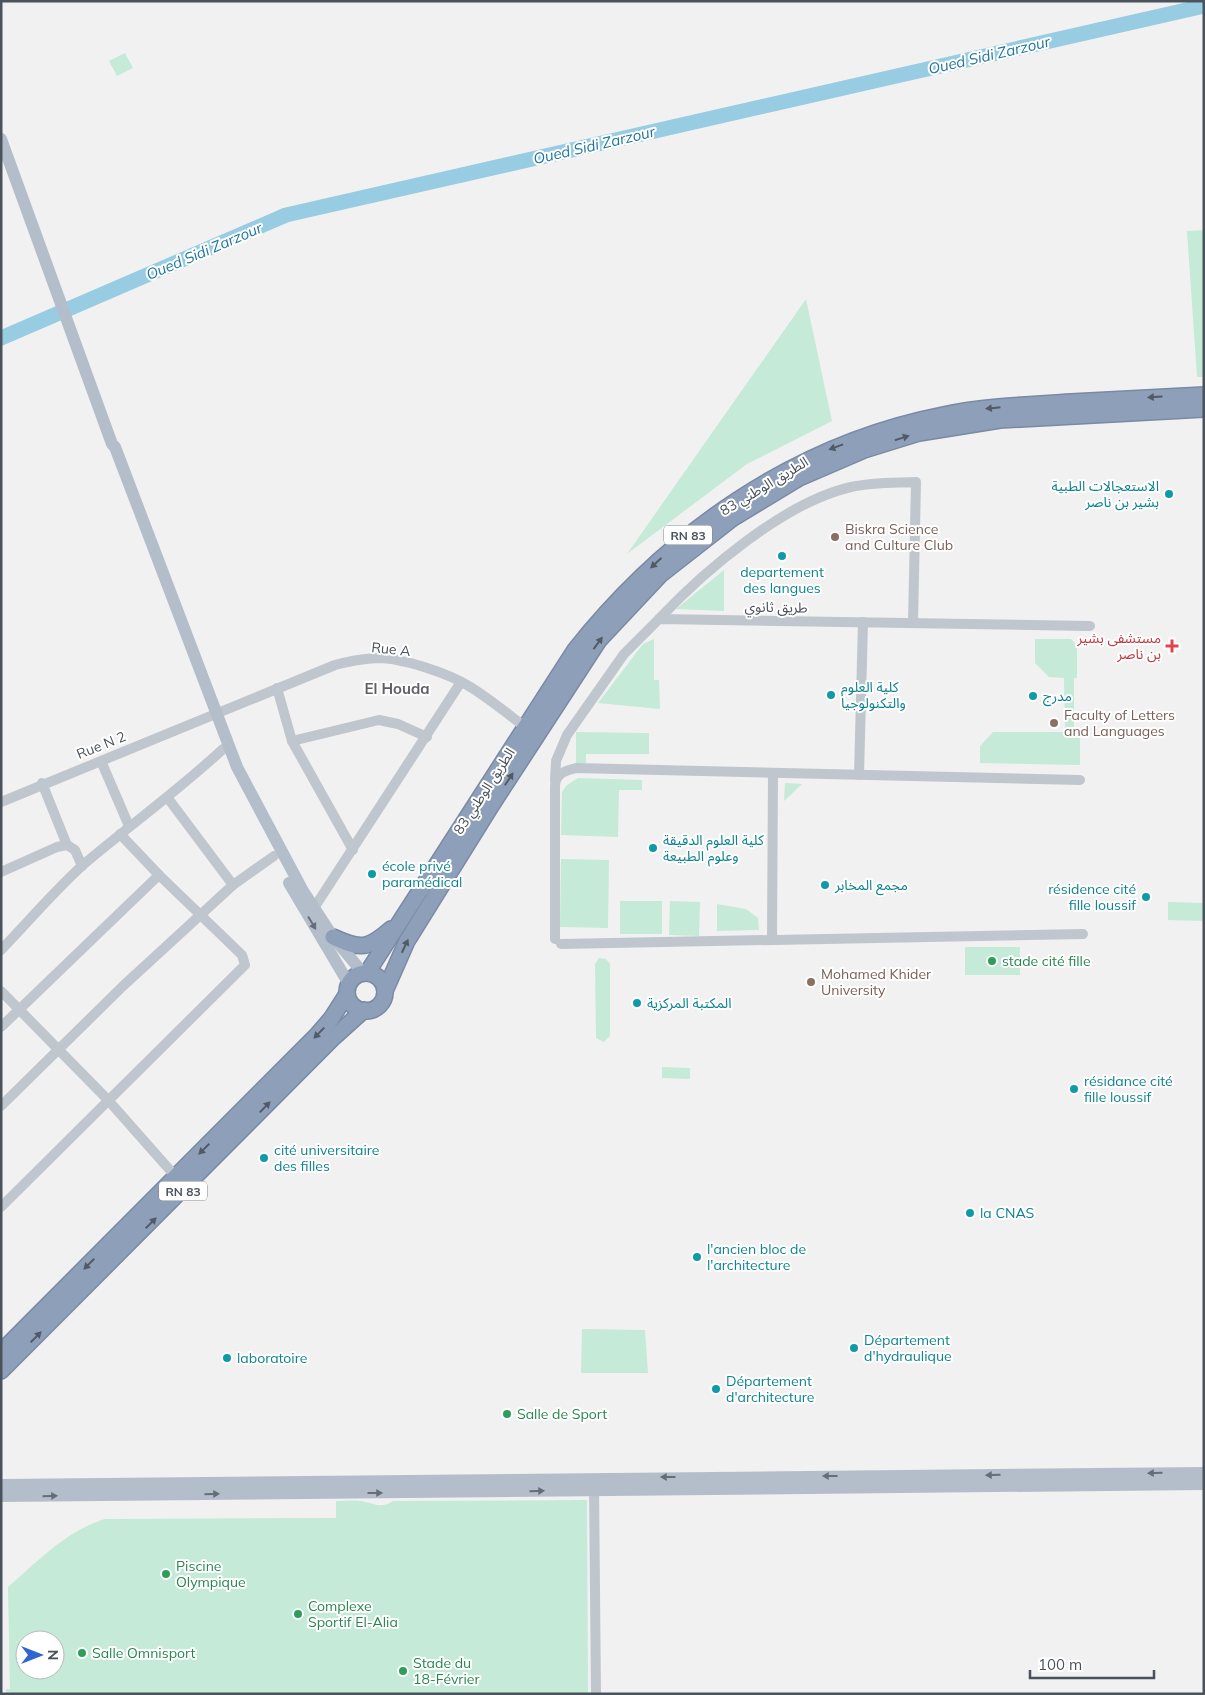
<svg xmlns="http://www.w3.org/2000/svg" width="1205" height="1695" font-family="Mulish,'Noto Sans Arabic',sans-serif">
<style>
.green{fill:#c5ead7;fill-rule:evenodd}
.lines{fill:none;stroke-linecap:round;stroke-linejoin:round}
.river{stroke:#97cce2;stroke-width:15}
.highway-casing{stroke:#7a8aa5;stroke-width:18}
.minor{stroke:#c0c6cd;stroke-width:10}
.major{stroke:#b4becb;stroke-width:12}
.highway{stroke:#8e9fb9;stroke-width:15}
.oneway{fill:#515a65}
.oneway2{fill:#646d78}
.culture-dot{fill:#0f9aa8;stroke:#fff;stroke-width:2}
.education-dot{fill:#8d6e63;stroke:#fff;stroke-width:2}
.health-dot{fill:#e0444e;stroke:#fff;stroke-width:2}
.leisure-dot{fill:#2e9e5b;stroke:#fff;stroke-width:2}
.labels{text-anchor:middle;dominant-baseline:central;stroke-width:4;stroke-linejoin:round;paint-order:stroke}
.shield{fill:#fff;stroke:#80868d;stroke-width:1}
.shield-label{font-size:12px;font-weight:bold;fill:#4a525c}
.street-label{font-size:14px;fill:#4a525c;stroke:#fff}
.culture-label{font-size:14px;fill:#0d838f;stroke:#fff;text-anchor:start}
.education-label{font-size:14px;fill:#785e54;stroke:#fff;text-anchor:start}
.health-label{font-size:14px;fill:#be3a42;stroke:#fff;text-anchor:end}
.leisure-label{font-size:14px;fill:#27864d;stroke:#fff;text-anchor:start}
.water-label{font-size:15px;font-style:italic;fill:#1e769b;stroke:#fff}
.neighbourhood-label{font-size:15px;font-weight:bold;fill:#5e6064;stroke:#fff}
</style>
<rect width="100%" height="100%" fill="#f2f1f1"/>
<g class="green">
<polygon points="125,53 133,68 117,76 109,61"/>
<polygon points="1204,230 1204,377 1197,377 1187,231"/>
<polygon points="806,299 832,421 747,464 627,554"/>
<polygon points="724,570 724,611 676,609"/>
<polygon points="654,639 654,680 659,680 660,709 598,703 643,644"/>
<polygon points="1035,639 1071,639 1077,645 1077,678 1074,678 1074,729 1080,730 1080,765 980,763 980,746 993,732 1065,732 1064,678 1049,677 1035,663"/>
<polygon points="576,732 649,733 649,754 586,754 586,763 576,763"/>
<polygon points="578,778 642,780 642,790 619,790 618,837 561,835 562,792 566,786"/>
<polygon points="785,783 802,784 784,801"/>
<polygon points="561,859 609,860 608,928 560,927"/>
<rect x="620" y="901" width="42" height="33"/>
<polygon points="670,901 700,902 699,936 669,935"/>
<polygon points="1168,902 1204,903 1204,921 1168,920"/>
<polygon points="717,904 746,909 758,918 759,930 717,931"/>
<rect x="965" y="947" width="55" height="28"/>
<polygon points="599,958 606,959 610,964 610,1036 604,1042 596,1038 595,964"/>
<polygon points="662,1067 690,1068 690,1079 662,1078"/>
<polygon points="582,1329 645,1330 648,1373 581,1373"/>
<path d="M587 1500 588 1694H6V1689H10L8 1587C38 1561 66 1531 105 1519L336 1518V1501C344 1501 352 1500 360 1501 372 1502 380 1510 393 1501ZM25 1640H55V1670H25Z"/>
</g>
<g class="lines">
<polyline class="river" points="1,338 286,215 1204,6"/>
<g class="highway-casing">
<g id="highway">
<path d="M333 937C361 950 368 949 391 929"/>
<circle cx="366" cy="992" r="19"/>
<path d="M367 973 575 650C668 533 795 444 943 415 985 406 1029 405 1071 402 1116 400 1160 397 1204 395"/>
<polyline points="385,991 407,941 491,806 599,640 660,575 733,518 799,478 864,450 919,433 1000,420 1204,409"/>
<polyline points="1,1352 318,1034 331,1019 347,994"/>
<polyline points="1,1371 334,1037 364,1010"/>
</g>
</g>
<g class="minor">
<path d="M659 619C705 570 785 502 851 487 873 482 894 483 916 482L913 623"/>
<polyline points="277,688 292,741 353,850"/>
<polyline points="292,741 379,720 398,724 427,737"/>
<polyline points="101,761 129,826"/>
<polyline points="859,775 863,622"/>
<polyline points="555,780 556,761 567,735 624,654 659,619 1090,626"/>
<polyline points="42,783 67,845"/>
<polyline points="167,797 233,885"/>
<path d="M1 802 335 665C349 661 362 659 377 658 403 658 451 674 472 688 491 700 508 714 525 727"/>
<polyline points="1,872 57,847 67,845 75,850 82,866"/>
<polyline points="314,908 461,682"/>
<path d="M555 939V787C555 774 564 771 576 768L1080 780"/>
<polyline points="772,940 773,773"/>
<polyline points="561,944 1083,934"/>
<path d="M1 950C29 921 55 890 84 864 130 825 179 790 223 749"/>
<polyline points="1,991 108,1100 176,1177"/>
<polyline points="1,1027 159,875"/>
<polyline points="1,1106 123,986 233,885 274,856"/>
<polyline points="1,1207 245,965 242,955 159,875 120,834"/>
<polyline points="594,1484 596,1694"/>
</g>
<g class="major">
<polyline points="1,139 112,444 115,447 237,767 303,891 333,937 363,973"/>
<polyline points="289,883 349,984"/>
<polyline points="1,1485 1204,1473"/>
<polyline points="1,1496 1204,1484"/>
</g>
<use href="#highway" class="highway"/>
</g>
<defs><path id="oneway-solid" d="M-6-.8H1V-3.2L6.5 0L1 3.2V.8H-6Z" transform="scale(1.25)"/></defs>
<g class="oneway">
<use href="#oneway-solid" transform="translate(1155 397) rotate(177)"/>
<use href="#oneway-solid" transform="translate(993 408) rotate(174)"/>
<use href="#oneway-solid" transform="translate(902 438) rotate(-17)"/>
<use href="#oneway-solid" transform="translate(836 447) rotate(160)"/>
<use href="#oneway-solid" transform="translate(656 563) rotate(137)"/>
<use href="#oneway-solid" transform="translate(598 643) rotate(-54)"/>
<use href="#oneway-solid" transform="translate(509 779) rotate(-57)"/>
<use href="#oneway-solid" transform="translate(405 946) rotate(-65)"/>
<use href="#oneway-solid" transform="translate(319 1033) rotate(134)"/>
<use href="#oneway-solid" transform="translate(265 1107) rotate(-46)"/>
<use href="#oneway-solid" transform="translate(204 1149) rotate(135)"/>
<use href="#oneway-solid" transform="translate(151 1223) rotate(-45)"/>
<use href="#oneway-solid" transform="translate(89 1264) rotate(135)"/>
<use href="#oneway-solid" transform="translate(36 1337) rotate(-45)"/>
</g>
<g class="oneway2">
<use href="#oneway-solid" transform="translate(312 923) rotate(59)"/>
<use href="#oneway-solid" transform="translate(1155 1473) rotate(179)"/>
<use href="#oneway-solid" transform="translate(993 1475) rotate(179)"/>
<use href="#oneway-solid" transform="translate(830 1476) rotate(180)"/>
<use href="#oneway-solid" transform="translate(668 1477) rotate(180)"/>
<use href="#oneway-solid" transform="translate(537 1491) rotate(-1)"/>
<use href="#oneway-solid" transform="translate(375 1493)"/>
<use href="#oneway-solid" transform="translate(212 1494) rotate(-1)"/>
<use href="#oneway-solid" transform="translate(50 1496) rotate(-2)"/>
</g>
<g class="culture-dot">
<circle cx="1169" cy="494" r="5"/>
<circle cx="782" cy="556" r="5"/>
<circle cx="831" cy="695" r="5"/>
<circle cx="1033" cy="696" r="5"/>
<circle cx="653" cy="848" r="5"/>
<circle cx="372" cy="874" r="5"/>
<circle cx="825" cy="885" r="5"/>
<circle cx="1146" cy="897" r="5"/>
<circle cx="637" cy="1003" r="5"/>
<circle cx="1074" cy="1089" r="5"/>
<circle cx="264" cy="1158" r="5"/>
<circle cx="970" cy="1213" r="5"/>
<circle cx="697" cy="1257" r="5"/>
<circle cx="854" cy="1348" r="5"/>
<circle cx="227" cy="1358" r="5"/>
<circle cx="716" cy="1389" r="5"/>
</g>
<g class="education-dot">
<circle cx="835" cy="537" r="5"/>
<circle cx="1054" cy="723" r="5"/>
<circle cx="811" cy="982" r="5"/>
</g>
<path class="health-dot" d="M1169.5 638.5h5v5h5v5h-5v5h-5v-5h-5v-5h5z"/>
<g class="leisure-dot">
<circle cx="992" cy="961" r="5"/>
<circle cx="507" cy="1414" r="5"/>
<circle cx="166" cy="1574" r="5"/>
<circle cx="298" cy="1614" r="5"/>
<circle cx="82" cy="1653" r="5"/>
<circle cx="403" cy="1671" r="5"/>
</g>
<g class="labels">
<g class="shield">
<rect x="664" y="525.5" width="48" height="19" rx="4"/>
<rect x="159" y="1181.5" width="48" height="19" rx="4"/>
</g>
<g class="shield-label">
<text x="688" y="535">RN 83</text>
<text x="183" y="1191">RN 83</text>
</g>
<g class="street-label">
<text transform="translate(764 486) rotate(-31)">الطريق الوطني 83</text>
<text transform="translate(776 607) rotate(1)">طريق ثانوي</text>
<text transform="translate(391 649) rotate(6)">Rue A</text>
<text transform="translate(101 745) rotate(-22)">Rue N 2</text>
<text transform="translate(484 791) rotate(-57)">الطريق الوطني 83</text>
</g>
<g class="culture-label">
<text x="1159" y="486" text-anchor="end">الاستعجالات الطبية<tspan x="1159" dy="16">بشير بن ناصر</tspan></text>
<text x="782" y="572" text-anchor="middle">departement<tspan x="782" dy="16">des langues</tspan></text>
<text x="841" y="687">كلية العلوم<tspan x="841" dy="16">والتكنولوجيا</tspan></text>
<text x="1043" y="696">مدرج</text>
<text x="663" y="840">كلية العلوم الدقيقة<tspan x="663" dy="16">وعلوم الطبيعة</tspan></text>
<text x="382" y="866">école privé<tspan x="382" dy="16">paramédical</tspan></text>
<text x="835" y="885">مجمع المخابر</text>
<text x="1136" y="889" text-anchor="end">résidence cité<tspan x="1136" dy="16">fille loussif</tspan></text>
<text x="647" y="1003">المكتبة المركزية</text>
<text x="1084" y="1081">résidance cité<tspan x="1084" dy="16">fille loussif</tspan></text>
<text x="274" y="1150">cité universitaire<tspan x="274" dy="16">des filles</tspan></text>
<text x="980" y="1213">la CNAS</text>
<text x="707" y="1249">l'ancien bloc de<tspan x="707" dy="16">l'architecture</tspan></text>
<text x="864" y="1340">Département<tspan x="864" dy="16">d'hydraulique</tspan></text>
<text x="237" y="1358">laboratoire</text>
<text x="726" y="1381">Département<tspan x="726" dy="16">d'architecture</tspan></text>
</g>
<g class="education-label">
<text x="845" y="529">Biskra Science<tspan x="845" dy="16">and Culture Club</tspan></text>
<text x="1064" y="715">Faculty of Letters<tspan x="1064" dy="16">and Languages</tspan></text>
<text x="821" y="974">Mohamed Khider<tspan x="821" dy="16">University</tspan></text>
</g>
<g class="health-label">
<text x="1161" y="638">مستشفى بشير<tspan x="1161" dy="16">بن ناصر</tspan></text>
</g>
<g class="leisure-label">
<text x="1002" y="961">stade cité fille</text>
<text x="517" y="1414">Salle de Sport</text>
<text x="176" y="1566">Piscine<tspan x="176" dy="16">Olympique</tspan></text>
<text x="308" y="1606">Complexe<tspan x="308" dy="16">Sportif El-Alia</tspan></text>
<text x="92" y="1653">Salle Omnisport</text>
<text x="413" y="1663">Stade du<tspan x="413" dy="16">18-Février</tspan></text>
</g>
<g class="water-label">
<text transform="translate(989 55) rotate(-13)">Oued Sidi Zarzour</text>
<text transform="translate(594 145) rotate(-13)">Oued Sidi Zarzour</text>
<text transform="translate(204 251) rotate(-23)">Oued Sidi Zarzour</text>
</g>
<g class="neighbourhood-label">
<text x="397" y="688">El Houda</text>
</g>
</g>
<rect width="1205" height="1695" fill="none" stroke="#4a525c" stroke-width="5"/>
<g transform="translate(40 1655) rotate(90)"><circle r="24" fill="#ffffff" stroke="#b7babe"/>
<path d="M0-4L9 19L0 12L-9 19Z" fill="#2f66ce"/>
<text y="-8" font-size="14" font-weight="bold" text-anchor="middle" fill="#4a525c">N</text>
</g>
<path d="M1030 1670v8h124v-8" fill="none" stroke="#4a525c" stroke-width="2.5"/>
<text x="1038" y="1670" font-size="15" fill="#4a525c" stroke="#ffffff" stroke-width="4" paint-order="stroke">100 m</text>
</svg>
